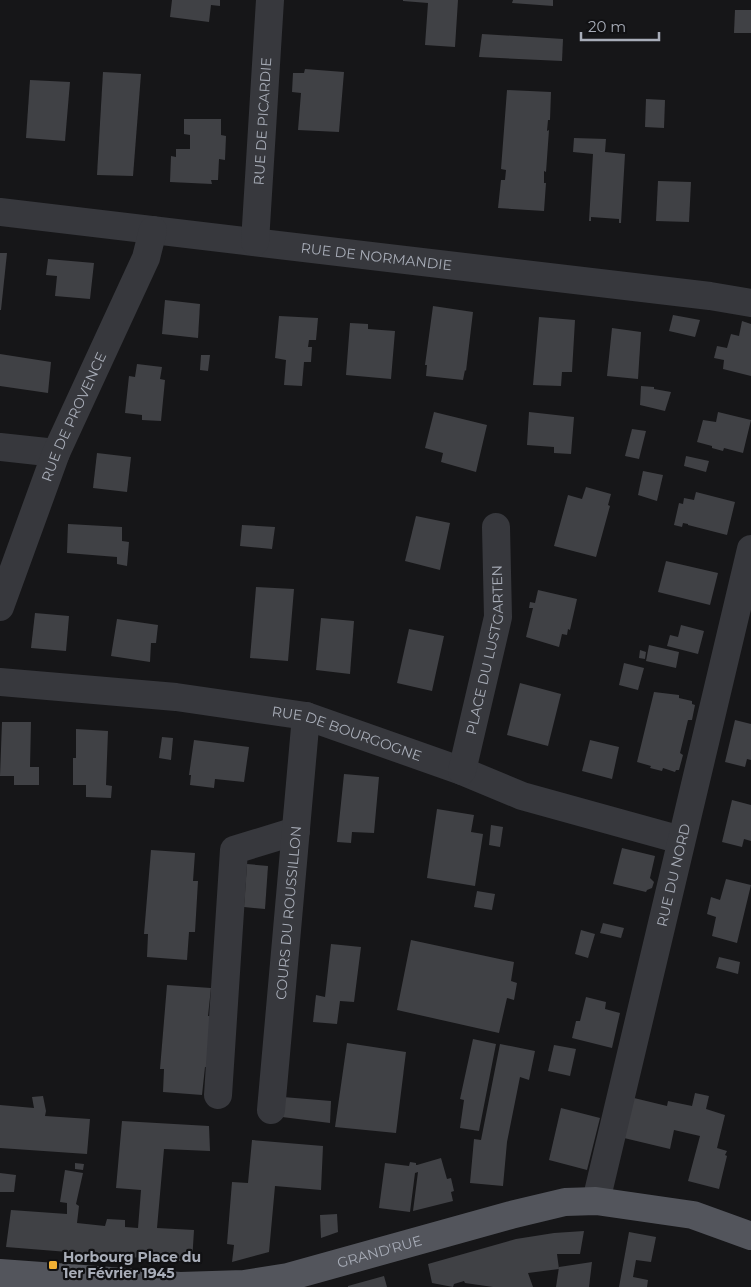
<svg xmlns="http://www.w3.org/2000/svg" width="751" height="1287" font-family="Montserrat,sans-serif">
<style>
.building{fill:#404145}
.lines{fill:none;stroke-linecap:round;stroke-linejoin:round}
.minor{stroke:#37383d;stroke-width:28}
.major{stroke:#53555c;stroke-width:28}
.poi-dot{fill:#f2b134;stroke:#111113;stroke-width:2}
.labels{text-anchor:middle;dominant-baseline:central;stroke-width:4.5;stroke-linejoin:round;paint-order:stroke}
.street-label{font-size:14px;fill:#a8adb8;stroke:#111113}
.poi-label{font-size:14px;font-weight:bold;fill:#a8adb8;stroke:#111113;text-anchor:start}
</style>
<rect width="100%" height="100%" fill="#161618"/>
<g class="building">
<polygon points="172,0 220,0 220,6 211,5 209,22 170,17"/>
<polygon points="403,0 458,0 455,47 425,45 428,3 403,1"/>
<polygon points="513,0 553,0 553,6 512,3"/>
<polygon points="735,10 751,10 751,33 734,33"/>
<polygon points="482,34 563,39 562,61 479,57"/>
<polygon points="305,69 344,72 339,132 298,130 301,93 292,92 293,73 304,73"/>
<polygon points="103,72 141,74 133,176 97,175"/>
<polygon points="30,80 70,82 65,141 26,138"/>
<polygon points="507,90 551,92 550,120 548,120 547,131 549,130 546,172 544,171 544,183 546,183 544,211 498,208 501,180 505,180 506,170 501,169"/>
<polygon points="646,99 665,100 664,128 645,127"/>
<polygon points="184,119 221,119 221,135 226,136 225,160 219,159 218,180 211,180 212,184 170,182 171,156 176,157 176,149 190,149 190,135 184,134"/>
<polygon points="574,138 606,139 605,152 625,154 621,223 619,223 619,219 591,217 591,221 589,221 593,154 573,152"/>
<polygon points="658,181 691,182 689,222 656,221"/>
<polygon points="0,253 7,253 1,310 0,310"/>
<polygon points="48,259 94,263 90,299 55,296 57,276 46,275"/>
<polygon points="165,300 200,304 198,338 162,334"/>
<polygon points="433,306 473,312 466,371 465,370 463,380 426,376 427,365 425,365"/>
<polygon points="673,315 700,320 695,337 669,331"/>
<polygon points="279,316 318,318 316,340 309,340 308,347 312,347 311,362 304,362 302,386 284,385 286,360 275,358"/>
<polygon points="539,317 575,320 572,372 562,372 561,386 533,385"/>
<polygon points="742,321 751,324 751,376 723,369 724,360 714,358 717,346 727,348 731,334 739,336"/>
<polygon points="350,323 368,324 368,329 395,331 391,379 346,375"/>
<polygon points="612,328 641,332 638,379 607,376"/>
<polygon points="0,354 51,362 48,393 0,386"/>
<polygon points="201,355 210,355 208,371 200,370"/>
<polygon points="137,364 162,367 160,379 165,380 161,421 142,420 142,415 125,413 129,376 135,377"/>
<polygon points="641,386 654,387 654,389 671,392 665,411 640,405"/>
<polygon points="434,412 487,425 476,472 441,462 443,453 425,448"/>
<polygon points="529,412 574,417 571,454 554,453 554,447 527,445"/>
<polygon points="718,412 751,420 743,453 724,448 723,451 712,448 712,446 697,442 703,420 716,422"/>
<polygon points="632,429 646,431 639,459 625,456"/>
<polygon points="97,453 131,457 127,492 93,488"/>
<polygon points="686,456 709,461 706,472 684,466"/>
<polygon points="643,471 663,475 657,501 638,495"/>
<polygon points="586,487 611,494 608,505 610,506 596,557 554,546 568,495 582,499"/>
<polygon points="696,492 735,502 727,535 688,525 688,524 683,523 682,527 674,525 679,503 683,504 684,498 694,500"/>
<polygon points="416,516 450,523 440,570 405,561"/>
<polygon points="68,524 122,527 122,541 129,542 127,566 117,564 117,557 67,553"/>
<polygon points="242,525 275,527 272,549 240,546"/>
<polygon points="666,561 718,573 710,605 658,592"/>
<polygon points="256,587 294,589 288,661 250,658"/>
<polygon points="538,590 577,599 570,630 568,629 567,635 562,634 559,647 526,637 533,608 529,608 530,602 535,603"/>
<polygon points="35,613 69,616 66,651 31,648"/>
<polygon points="321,618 354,621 350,674 316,670"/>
<polygon points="117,619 158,625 156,643 151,643 150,662 111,656"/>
<polygon points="681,625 704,631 698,654 667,646 670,635 678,637"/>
<polygon points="409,629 444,636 432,691 397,683"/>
<polygon points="649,645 679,652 676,668 646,661"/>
<polygon points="640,650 646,652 645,659 639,658"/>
<polygon points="624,663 644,668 638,690 619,685"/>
<polygon points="520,683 561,694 548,746 507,735"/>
<polygon points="654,692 679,695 679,698 692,701 692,704 695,705 692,720 688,720 680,753 683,755 679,770 676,770 675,772 663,768 662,771 650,768 651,766 637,762"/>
<polygon points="735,720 751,724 751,760 747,759 745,767 725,762"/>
<polygon points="2,722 31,722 30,767 39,767 39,785 14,785 14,776 0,776"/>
<polygon points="76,729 108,731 106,785 112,786 111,798 86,797 86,785 73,785 73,758 76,758"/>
<polygon points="162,737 173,738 171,760 159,758"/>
<polygon points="194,740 249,747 244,782 215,779 214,788 190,785 191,775 189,775"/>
<polygon points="590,740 619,747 612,779 582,771"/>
<polygon points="344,774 379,777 374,833 352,832 351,843 337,842"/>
<polygon points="732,800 751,805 751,841 744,839 742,847 722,842"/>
<polygon points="437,809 474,815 471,832 483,834 475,886 427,878"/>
<polygon points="491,825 503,827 500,847 489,845"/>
<polygon points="622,848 655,856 650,878 654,882 652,888 647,890 646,892 613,884"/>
<polygon points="151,850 195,853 193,881 198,881 195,932 189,932 187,960 147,957 148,934 144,934"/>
<polygon points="247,864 268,866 265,909 244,907"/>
<polygon points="726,879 751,885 737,943 712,936 716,917 707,914 711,897 720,900"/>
<polygon points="477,891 495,894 492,910 474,907"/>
<polygon points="603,923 624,928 621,938 600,933"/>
<polygon points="581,930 595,934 588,958 575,954"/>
<polygon points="411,940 514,962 511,981 517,983 514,1000 507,998 499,1033 397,1010"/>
<polygon points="331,944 361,947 354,1002 340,1001 337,1024 313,1022 316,995 325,997"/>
<polygon points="719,957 740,962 738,974 716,968"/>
<polygon points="167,985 211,988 208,1016 215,1016 210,1068 205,1067 202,1095 163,1092 164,1069 160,1069"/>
<polygon points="586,997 606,1002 605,1009 620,1013 612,1048 572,1038 576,1021 580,1021"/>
<polygon points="473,1039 496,1044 479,1131 460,1128 464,1100 460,1099"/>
<polygon points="347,1043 406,1052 396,1133 335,1127"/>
<polygon points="500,1044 535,1051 529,1080 520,1077 507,1142 503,1186 470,1183 474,1139 481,1140"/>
<polygon points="554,1045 576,1049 570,1076 548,1071"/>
<polygon points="695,1093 709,1096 706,1109 725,1115 717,1148 727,1151 725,1155 727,1156 719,1189 688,1181 700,1136 674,1130 670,1149 624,1138 634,1098 667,1106 668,1101 692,1106"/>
<polygon points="43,1096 46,1111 45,1116 90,1119 87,1154 0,1148 0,1105 34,1108 32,1097"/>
<polygon points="283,1097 331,1101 330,1123 282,1117"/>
<polygon points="561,1108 600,1118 587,1170 549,1160"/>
<polygon points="122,1121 209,1126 210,1151 164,1149 157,1228 194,1230 192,1262 6,1247 11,1210 67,1214 67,1203 60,1202 65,1170 83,1173 76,1204 79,1206 77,1223 105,1226 107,1219 125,1220 125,1227 138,1228 141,1190 116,1188"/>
<polygon points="252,1140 323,1146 321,1190 275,1186 269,1252 232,1262 234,1245 227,1244 232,1182 248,1183"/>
<polygon points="441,1158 447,1179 451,1178 454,1191 451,1192 453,1201 413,1211 418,1172 415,1173 410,1212 379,1208 385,1163 409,1166 410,1162 416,1163 416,1165 417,1165"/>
<polygon points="75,1163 84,1164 83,1170 75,1169"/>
<polygon points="0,1173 16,1175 14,1192 0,1192"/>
<polygon points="337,1214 338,1232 321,1238 320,1215"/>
<polygon points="584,1231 580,1254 557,1254 559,1269 528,1273 533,1287 493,1287 465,1283 464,1281 454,1284 453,1287 432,1283 428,1264 516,1239 554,1233"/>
<polygon points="629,1232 656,1237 651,1262 636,1260 633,1277 648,1280 647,1287 619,1287"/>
<polygon points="592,1262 589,1287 556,1287 559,1267"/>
<polygon points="384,1276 387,1287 348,1287 348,1286"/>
</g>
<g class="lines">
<g class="minor">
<path id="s1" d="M0 212 710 296 751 303"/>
<path id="s2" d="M255 242 270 0"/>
<polyline points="0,447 56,453"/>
<path id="s3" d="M0 607 56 453 146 258 153 230"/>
<path id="s4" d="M0 682 176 697 306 716 462 771 522 796 681 840"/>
<path id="s5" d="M462 771 498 617 496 527"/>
<polyline points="218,1095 234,850 296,831"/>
<path id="s6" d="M271 1110 306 716"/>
<path id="s7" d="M596 1201 751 549"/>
</g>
<path class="major" id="s8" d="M0 1273 180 1286 244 1284 288 1277 511 1215 565 1202 596 1201 693 1215 751 1236"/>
</g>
<rect class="poi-dot" x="48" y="1260" width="10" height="10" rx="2.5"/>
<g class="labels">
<g class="street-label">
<text stroke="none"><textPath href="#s2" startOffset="121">RUE DE PICARDIE</textPath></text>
<text stroke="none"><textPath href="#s1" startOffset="379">RUE DE NORMANDIE</textPath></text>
<text stroke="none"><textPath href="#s3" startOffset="204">RUE DE PROVENCE</textPath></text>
<text stroke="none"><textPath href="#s5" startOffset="124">PLACE DU LUSTGARTEN</textPath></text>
<text stroke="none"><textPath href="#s4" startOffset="352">RUE DE BOURGOGNE</textPath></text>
<text stroke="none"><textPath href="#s7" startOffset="335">RUE DU NORD</textPath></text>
<text stroke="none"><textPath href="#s6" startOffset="198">COURS DU ROUSSILLON</textPath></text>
<text stroke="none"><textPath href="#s8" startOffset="384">GRAND'RUE</textPath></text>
</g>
<g class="poi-label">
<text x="63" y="1257">Horbourg Place du<tspan x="63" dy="16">1er Février 1945</tspan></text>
</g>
</g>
<path d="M581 32v8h78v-8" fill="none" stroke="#a8adb8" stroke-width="2.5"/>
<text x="588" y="32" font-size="15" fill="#a8adb8" stroke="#111113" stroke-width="4" paint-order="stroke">20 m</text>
</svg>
